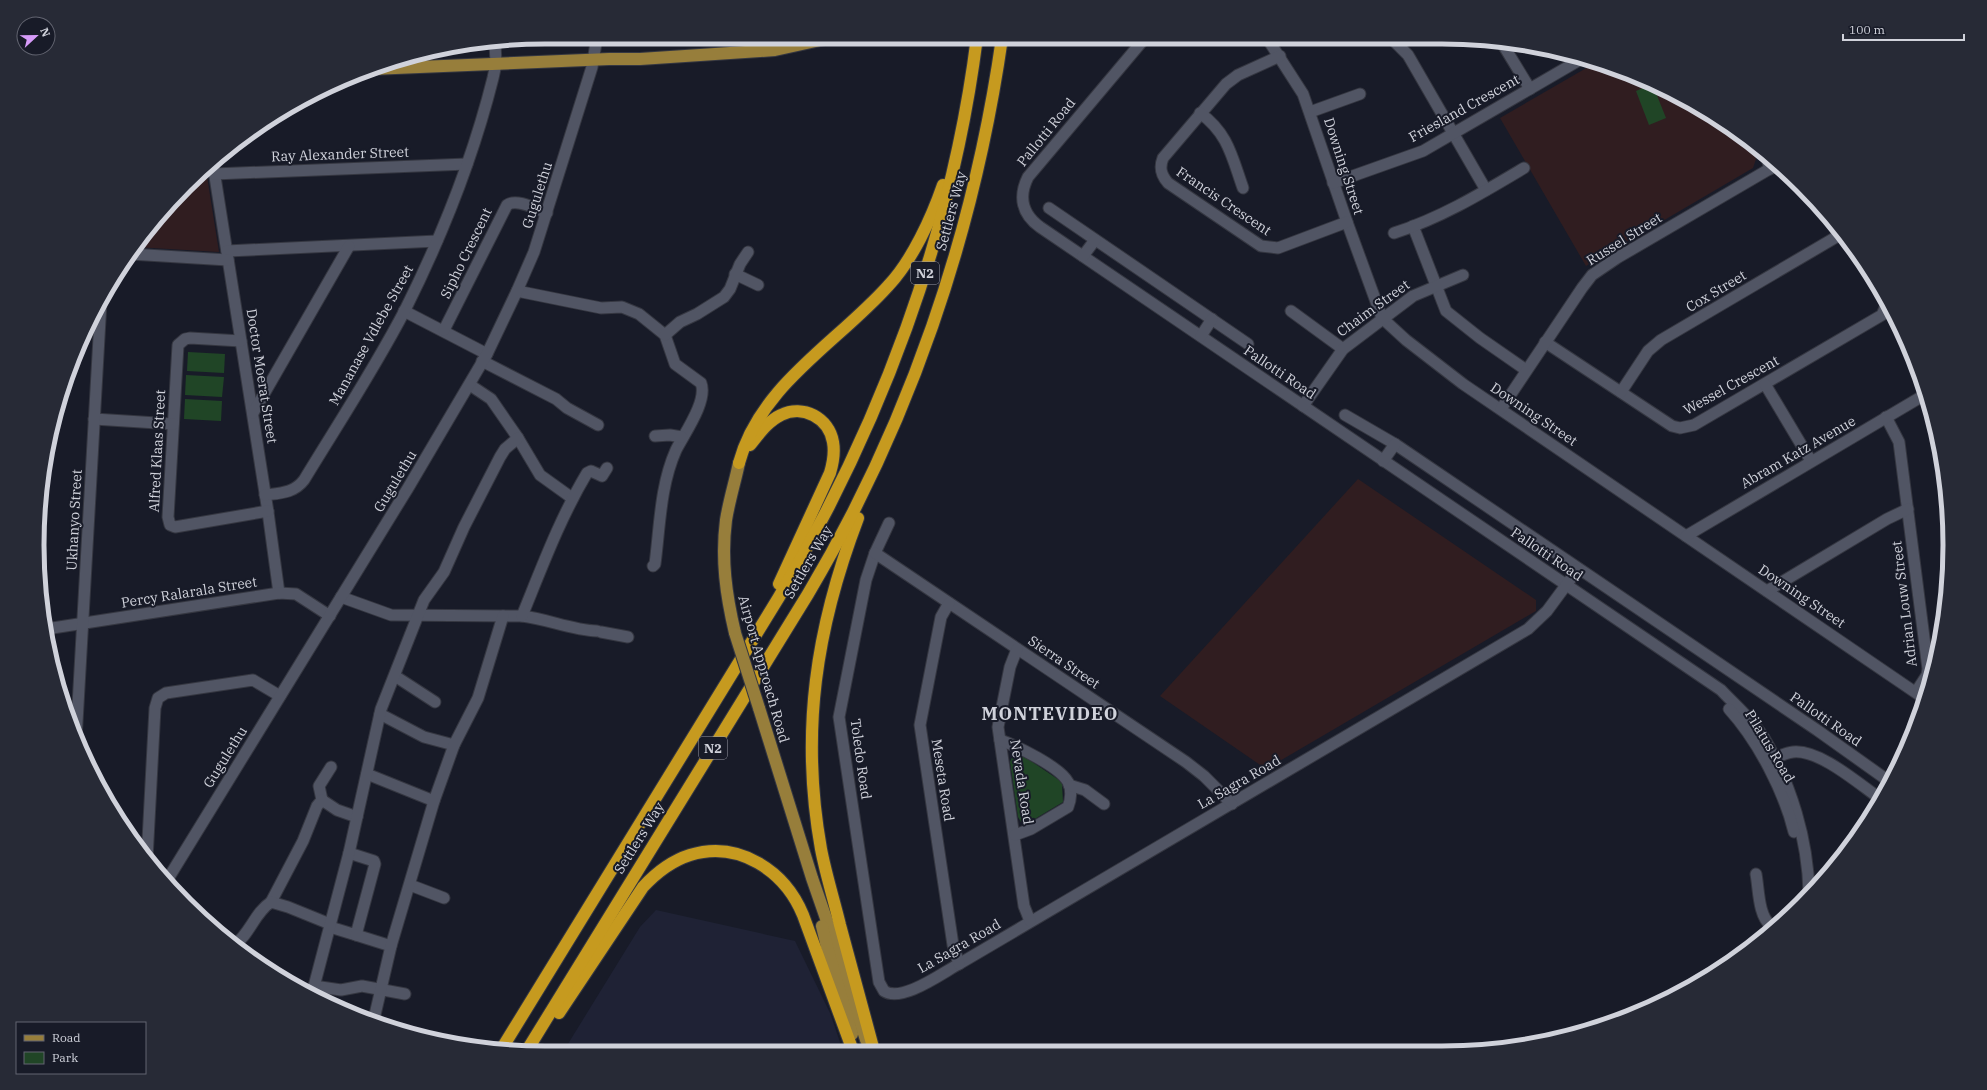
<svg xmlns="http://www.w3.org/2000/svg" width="1987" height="1090" font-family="'IBM Plex Serif',serif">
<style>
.built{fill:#1f2235}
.education{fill:#301d20}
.green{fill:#204526}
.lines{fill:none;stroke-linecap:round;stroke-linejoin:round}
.minor-casing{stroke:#353741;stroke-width:13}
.major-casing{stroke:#353741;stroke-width:14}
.highway-casing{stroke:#353741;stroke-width:14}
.minor{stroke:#515564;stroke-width:11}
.major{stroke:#977e3b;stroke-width:12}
.highway{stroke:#c69a1f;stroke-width:12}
.major-bridge-casing{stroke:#353741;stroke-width:14;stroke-linecap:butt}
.major-bridge{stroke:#977e3b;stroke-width:12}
.labels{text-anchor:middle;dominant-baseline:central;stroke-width:4;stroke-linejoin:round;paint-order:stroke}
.shield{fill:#181b28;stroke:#999ba5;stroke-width:1}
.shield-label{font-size:13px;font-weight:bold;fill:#d0d2db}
.street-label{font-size:14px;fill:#d0d2db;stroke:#181b28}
.district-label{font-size:18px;font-weight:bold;letter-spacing:1px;fill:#d0d2db;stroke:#181b28}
.rim{fill:none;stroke:#d0d2db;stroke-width:5}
</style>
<rect width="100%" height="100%" fill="#181b28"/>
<polygon class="built" points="656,910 795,941 830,1013 843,1051 563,1052 640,927"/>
<g class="education">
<polygon points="1595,63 1696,105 1750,144 1756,159 1753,168 1586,266 1500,118"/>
<polygon points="206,170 219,252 135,247 163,210"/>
<polygon points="1358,479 1536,600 1536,611 1266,769 1160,696"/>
</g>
<g class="green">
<polygon points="1649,85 1654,88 1666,118 1649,125 1636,91"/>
<polygon points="188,352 225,354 224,373 187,371"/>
<polygon points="186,375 224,377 222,397 185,395"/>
<polygon points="185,399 222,401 221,421 184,419"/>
<polygon points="1017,754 1022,755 1059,780 1062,784 1063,802 1028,823 1021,822 1018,817 1010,762 1012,757"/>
</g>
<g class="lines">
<g class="minor-casing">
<g id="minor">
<path d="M1145 38 1028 177C1018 197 1022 214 1040 227L1721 690C1735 705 1753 720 1764 738 1791 784 1808 840 1809 893"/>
<polyline points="1267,38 1303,94 1347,222 1382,318 1406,340 1463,384 1925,699"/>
<polyline points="1391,38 1408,55 1486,190"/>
<polyline points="1502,43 1530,89"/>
<path d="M1280 56 1238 75 1226 84 1163 158C1159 168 1161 175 1168 183L1261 246 1278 248 1347 222"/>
<polyline points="1310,112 1360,94"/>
<path d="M1200 113C1228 133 1232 157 1243 188"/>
<polyline points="1766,155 1770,169"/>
<polyline points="213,164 268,512 279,593"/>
<polyline points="214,174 467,164"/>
<polyline points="1333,183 1423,151 1583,58"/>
<polyline points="1049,208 1248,344"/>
<polyline points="1413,226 1446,311 1480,338 1526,370"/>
<path d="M1394 233C1441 218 1482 193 1524 168"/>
<polyline points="227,251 437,241"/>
<polyline points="130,254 228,260"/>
<polyline points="1083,256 1095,240"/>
<polyline points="735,274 758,285"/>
<path d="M517 291 601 308 622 307 639 314 665 335 675 364 701 383C708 401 684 434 676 450 660 486 660 526 655 564L653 566"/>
<polyline points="404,311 487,354"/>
<polyline points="1291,311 1343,349"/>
<path d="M444 330 507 205C517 198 536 209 547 213"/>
<polyline points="665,335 680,322 697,314 724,297 730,289 740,264 748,252"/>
<polyline points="1201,336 1212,319"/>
<polyline points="241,341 190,338 185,339 178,345 168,517 170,525 175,527 268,511"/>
<polyline points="1545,342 1672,426 1680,428 1694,425 1882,315 1887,303"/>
<polyline points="482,361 556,399 567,408 598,425"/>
<polyline points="1765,384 1811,461"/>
<polyline points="470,385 491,399 518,438 540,475 572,498"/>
<polyline points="1621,392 1648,351 1661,340 1843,233"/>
<polyline points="1303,406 1343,349 1413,296 1463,275"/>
<polyline points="1501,409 1582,288 1592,275 1617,258 1778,164"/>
<polyline points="253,413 349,246"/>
<polyline points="1345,415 1395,444 1817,730 1890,782"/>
<polyline points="1886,417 1899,442 1928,669 1927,675 1916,692"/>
<polyline points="94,419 173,424"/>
<polyline points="655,436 670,435 682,437"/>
<polyline points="1383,461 1395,444"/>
<path d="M265 495C281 493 294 493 304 480 338 424 375 368 405 310 442 236 473 158 493 78L496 64 495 42"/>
<path d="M889 523 875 553 866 580 839 717 879 982 884 991C902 1003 942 973 959 964L1528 629 1547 611 1578 569"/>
<polyline points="1686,536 1926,394"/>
<polyline points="875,553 1186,762 1204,776 1232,804"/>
<polyline points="1767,591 1887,519 1908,509"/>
<path d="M341 597 391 615 522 616C548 619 571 630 597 631"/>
<polyline points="949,603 941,617 920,725 953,945 959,964"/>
<path d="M522 616C542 567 560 518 587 473L591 471 602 476 607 468"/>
<polyline points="46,629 279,593 296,594 330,616"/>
<polyline points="601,632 628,637"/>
<polyline points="1017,649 1010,667 998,727 1024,906 1030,921"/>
<polyline points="395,676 435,702"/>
<path d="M1729 709C1758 741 1784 791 1794 832"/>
<polyline points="380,714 424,737 454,745"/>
<polyline points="76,740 101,302"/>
<path d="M1000 740C1017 746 1060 767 1068 782 1072 789 1071 800 1068 807L1031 829 1015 835"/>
<path d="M1767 761C1776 758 1784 753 1793 752 1820 749 1860 785 1882 800"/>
<polyline points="367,774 434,801"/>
<polyline points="1069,785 1085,790 1104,804"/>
<polyline points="322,800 319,786 331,767"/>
<polyline points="147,859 155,708 158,698 166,693 253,680 280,696"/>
<path d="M1756 874C1759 890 1758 915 1771 926"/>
<polyline points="166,882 408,488 487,354 517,291 534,252 592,67 597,37"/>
<polyline points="410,885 444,898"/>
<polyline points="271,902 303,841 317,806 322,800 337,810 357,817"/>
<polyline points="330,927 356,935 375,864 374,861 349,853"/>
<polyline points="356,935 391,946"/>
<path d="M233 946C250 935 254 913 271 902L288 907 330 924"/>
<polyline points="314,986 341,990 362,986 405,994"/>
<polyline points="312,994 349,853 381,709 424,600 444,572 464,527 500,457 505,449 518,438"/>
<polyline points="374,1019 391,946 434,801 454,745 478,698 503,616"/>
</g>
</g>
<g class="major-casing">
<g id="major">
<polyline points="371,69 609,59 640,59 775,50 834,37"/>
<path d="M735 633C726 595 721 559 726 520 729 501 735 482 739 463"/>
<polyline points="759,708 812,878 837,950 866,1040"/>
<polyline points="822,926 828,951 852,1034"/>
</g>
</g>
<g class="highway-casing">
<g id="highway">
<path d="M750 445C759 434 768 421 781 415 803 404 829 418 833 442 835 453 833 463 830 473L779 584"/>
<path d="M739 463C760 385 837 343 888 286 912 261 932 217 943 185"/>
<path d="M858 518C816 628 800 732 821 849 826 875 834 900 840 925 851 967 863 1009 874 1051"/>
<path d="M559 1013 643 887C656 873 671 861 690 855 739 840 785 871 803 915L853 1051"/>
<path d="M501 1050 779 597C880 426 952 236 977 37"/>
<path d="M526 1052 808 594C909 424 974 234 1002 38"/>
</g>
</g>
<use href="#minor" class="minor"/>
<use href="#major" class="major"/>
<use href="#highway" class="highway"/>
<g class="major-bridge-casing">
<polyline id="major-bridge" points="735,633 759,708"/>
</g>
<use href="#major-bridge" class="major-bridge"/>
</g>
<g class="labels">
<g class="shield">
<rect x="911" y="262" width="28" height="22" rx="3"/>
<rect x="699" y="737" width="28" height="22" rx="3"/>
</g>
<g class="shield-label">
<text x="925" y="273">N2</text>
<text x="713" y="748">N2</text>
</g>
<g class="street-label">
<text transform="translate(1464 108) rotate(-29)">Friesland Crescent</text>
<text transform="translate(1046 132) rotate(-51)">Pallotti Road</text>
<text transform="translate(340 154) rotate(-2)">Ray Alexander Street</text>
<text transform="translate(1344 166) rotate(72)">Downing Street</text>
<text transform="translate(537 195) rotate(-72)">Gugulethu</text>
<text transform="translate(1224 201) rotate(34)">Francis Crescent</text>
<text transform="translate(951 211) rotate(-75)">Settlers Way</text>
<text transform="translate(1624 239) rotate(-32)">Russel Street</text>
<text transform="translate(466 253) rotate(-64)">Sipho Crescent</text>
<text transform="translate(1716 291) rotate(-31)">Cox Street</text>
<text transform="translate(1373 308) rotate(-36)">Chaim Street</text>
<text transform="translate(371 335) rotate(-61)">Mananase Vdlebe Street</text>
<text transform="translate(1280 372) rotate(34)">Pallotti Road</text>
<text transform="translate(262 376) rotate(81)">Doctor Moerat Street</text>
<text transform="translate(1731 385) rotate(-29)">Wessel Crescent</text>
<text transform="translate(1534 414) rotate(34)">Downing Street</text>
<text transform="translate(157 451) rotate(-87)">Alfred Klaas Street</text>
<text transform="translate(1798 452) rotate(-30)">Abram Katz Avenue</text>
<text transform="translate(395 481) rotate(-59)">Gugulethu</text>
<text transform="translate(74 520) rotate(-87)">Ukhanyo Street</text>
<text transform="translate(1547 554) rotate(34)">Pallotti Road</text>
<text transform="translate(808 562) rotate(-60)">Settlers Way</text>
<text transform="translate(189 592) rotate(-9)">Percy Ralarala Street</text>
<text transform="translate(1802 596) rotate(34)">Downing Street</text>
<text transform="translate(1904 604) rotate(-97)">Adrian Louw Street</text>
<text transform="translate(1064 662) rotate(34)">Sierra Street</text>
<text transform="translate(764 669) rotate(74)">Airport Approach Road</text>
<text transform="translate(1826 719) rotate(35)">Pallotti Road</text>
<text transform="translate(1770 746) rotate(59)">Pilatus Road</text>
<text transform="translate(225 757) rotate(-58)">Gugulethu</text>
<text transform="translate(861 759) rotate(82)">Toledo Road</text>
<text transform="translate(943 780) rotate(81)">Meseta Road</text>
<text transform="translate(1022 782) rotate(81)">Nevada Road</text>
<text transform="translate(1239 782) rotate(-30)">La Sagra Road</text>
<text transform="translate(639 838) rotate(-58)">Settlers Way</text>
<text transform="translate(959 946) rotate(-30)">La Sagra Road</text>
</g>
<g class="district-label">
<text x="1050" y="713">MONTEVIDEO</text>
</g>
</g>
<path d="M0 0H1987V1090H0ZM545 44H1442A501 501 0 0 1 1943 545V545A501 501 0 0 1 1442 1046H545A501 501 0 0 1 44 545V545A501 501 0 0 1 545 44Z" fill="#272a36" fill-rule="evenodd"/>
<path class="rim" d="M545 44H1442A501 501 0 0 1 1943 545V545A501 501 0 0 1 1442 1046H545A501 501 0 0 1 44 545V545A501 501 0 0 1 545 44Z"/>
<rect x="16" y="1022" width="130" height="52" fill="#181b28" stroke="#626470"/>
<rect x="24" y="1035" width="20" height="6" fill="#977e3b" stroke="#626470"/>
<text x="52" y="1042" font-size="12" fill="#d0d2db">Road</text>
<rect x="24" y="1052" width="20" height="12" fill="#204526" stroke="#626470"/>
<text x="52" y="1062" font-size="12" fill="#d0d2db">Park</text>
<g transform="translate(36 36) rotate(68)"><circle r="19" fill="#181b28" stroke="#626470"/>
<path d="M0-3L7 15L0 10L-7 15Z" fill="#d69bf9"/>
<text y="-6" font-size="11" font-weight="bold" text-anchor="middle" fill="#d0d2db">N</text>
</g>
<path d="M1843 34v6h121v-6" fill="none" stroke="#d0d2db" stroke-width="2"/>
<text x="1849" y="34" font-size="12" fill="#d0d2db" stroke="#181b28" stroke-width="3" paint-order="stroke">100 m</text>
</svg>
